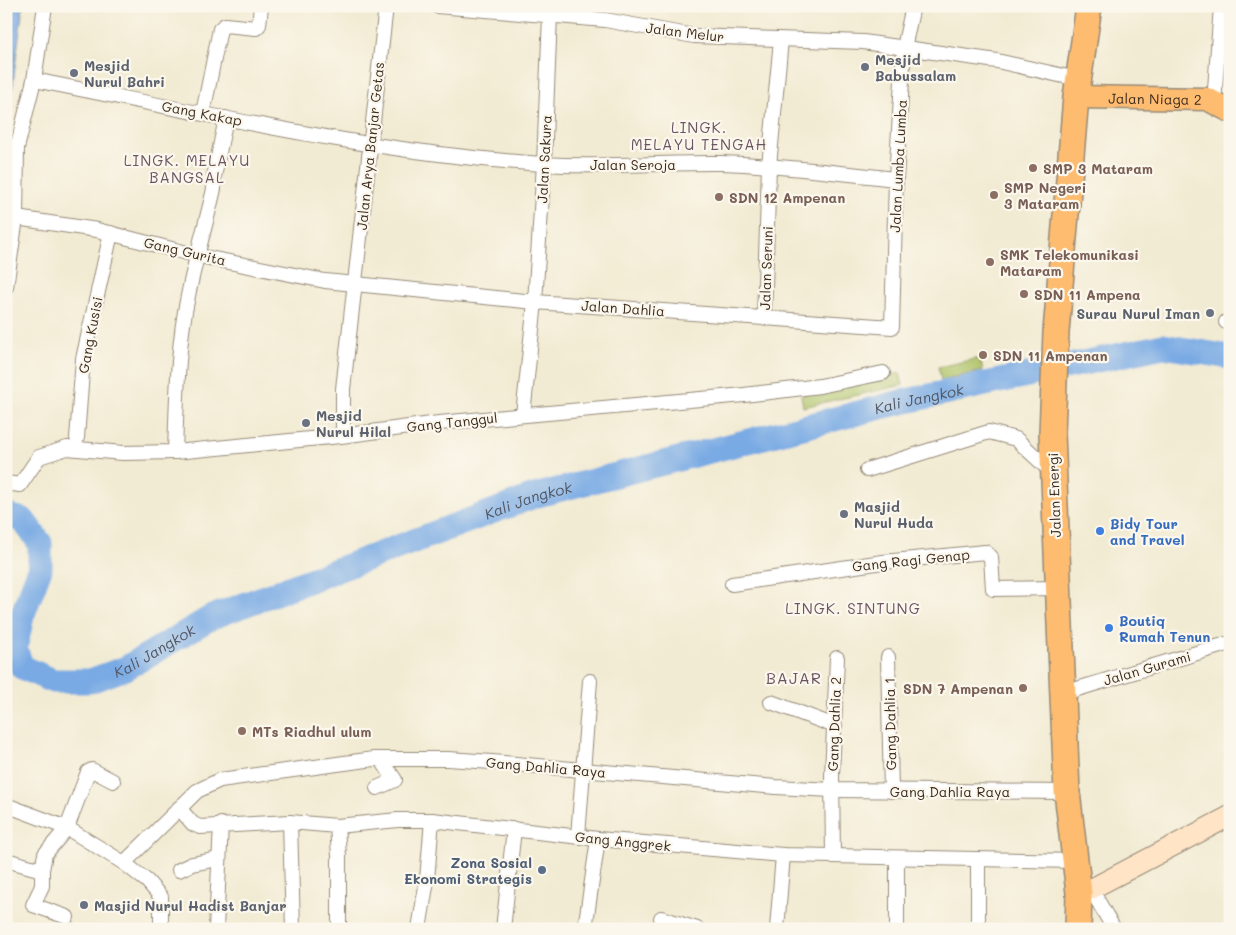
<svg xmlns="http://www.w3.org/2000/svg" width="1236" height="935" font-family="Mali,sans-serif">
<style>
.green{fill:#afc368;stroke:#757643}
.water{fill:#79aae4;stroke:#5a6a81}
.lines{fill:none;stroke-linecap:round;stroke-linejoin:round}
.river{stroke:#79aae4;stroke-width:25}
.street-casing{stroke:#968a78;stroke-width:16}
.secondary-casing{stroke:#968a78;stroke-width:22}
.primary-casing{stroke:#968a78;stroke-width:25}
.highway-casing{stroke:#968a78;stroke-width:28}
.street{stroke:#fff;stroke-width:14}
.secondary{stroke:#ffe4c6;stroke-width:20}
.primary{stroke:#febc70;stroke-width:22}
.highway{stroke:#febc70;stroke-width:25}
.worship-dot{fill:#6b7280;stroke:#fbf7ec;stroke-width:2}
.education-dot{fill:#8d6e63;stroke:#fbf7ec;stroke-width:2}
.shop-dot{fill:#3f7fe0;stroke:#fbf7ec;stroke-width:2}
.service-dot{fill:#5c6f8a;stroke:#fbf7ec;stroke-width:2}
.labels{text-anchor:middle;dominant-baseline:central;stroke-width:4.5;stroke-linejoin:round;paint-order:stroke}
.street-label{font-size:14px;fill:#3b2a1e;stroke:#fbf7ec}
.worship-label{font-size:14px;font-weight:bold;fill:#5b616d;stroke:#fbf7ec;text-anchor:start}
.education-label{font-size:14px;font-weight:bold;fill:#785e54;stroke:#fbf7ec;text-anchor:start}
.shop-label{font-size:14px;font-weight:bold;fill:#366cbe;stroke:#fbf7ec;text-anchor:start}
.service-label{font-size:14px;font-weight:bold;fill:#4e5e75;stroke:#fbf7ec;text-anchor:end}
.neighbourhood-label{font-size:15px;letter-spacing:1px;fill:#6b5563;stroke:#fbf7ec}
.water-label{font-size:15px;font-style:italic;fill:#515763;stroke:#fbf7ec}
.quarter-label{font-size:16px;letter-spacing:1px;fill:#6b5563;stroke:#fbf7ec}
</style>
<rect width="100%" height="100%" fill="#fbf7ec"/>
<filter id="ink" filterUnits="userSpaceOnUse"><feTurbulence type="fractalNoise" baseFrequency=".02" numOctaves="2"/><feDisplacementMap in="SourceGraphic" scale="10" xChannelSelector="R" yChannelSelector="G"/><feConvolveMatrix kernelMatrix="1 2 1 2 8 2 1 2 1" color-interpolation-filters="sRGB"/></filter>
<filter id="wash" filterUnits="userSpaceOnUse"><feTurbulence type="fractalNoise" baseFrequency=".0096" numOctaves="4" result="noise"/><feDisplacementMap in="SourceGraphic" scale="20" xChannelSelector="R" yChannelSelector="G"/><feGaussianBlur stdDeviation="1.12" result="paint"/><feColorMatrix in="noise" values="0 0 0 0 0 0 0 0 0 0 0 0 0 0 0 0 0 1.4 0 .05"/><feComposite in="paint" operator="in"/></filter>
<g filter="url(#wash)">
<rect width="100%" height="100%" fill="#f2ebd3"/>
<g class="green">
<polygon points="980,358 983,371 941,380 938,367"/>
<polygon points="900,373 903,385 803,407 801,395"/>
</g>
<polygon class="water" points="6,6 23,6 6,137"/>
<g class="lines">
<path class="river" id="s1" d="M6 515 23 520 40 543V569L22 616 15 649 22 667 53 681H90L126 668 212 617 534 496 897 403 1163 346 1230 357"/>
</g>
</g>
<g filter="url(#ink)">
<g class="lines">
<g class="street-casing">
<g id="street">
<polyline points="437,6 605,20 694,36 863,42 997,61 1077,79"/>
<path d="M34 80C202 113 372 153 543 164 602 168 663 162 722 163 780 165 838 173 896 179"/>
<polyline points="1214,103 1221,6"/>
<polyline points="203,113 220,29 225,25 256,28 259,25 261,6"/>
<polyline points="16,218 97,230 199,256 325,281 535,302 892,327 896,179 904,48 913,6"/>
<polyline points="6,287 16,218 17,148 34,80 45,6"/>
<polyline points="764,317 769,166 781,40"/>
<polyline points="1226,322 1230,321"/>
<polyline points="523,415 535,302 544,164 550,15"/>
<polyline points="343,435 343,389 386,6"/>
<polyline points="77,438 83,359 111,233"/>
<path d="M175 452C177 400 177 347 188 296 195 260 206 224 214 189V177L226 118"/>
<polyline points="867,470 989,432 1016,439 1053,473"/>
<polyline points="6,483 20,485 39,457 67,448 123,453 175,452 341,436 439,423 744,395 820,386 883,373"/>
<polyline points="732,584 883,562 985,552 991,557 993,589 1057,588"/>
<polyline points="888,657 891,791"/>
<polyline points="1064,693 1230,643"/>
<polyline points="771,702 835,726"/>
<polyline points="377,788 395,780 381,759"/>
<polyline points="6,805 67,828 124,863 197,791 220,780 374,759 448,759 492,762 776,787 832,790 1067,792"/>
<polyline points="179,808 193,824 200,827 290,822 337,826 398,820 432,820 598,839 783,855 1076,861"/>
<polyline points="290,822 293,929"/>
<polyline points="337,826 339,856 339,929"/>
<polyline points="578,836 590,681"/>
<polyline points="833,855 832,775 837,658"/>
<polyline points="897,858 897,929"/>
<polyline points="6,860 42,870"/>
<polyline points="978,860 978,929"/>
<polyline points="124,863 147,881 161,897 161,925 158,929"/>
<polyline points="179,870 192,864 218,859"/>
<polyline points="1091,889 1114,929"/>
<polyline points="67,917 33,905 42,886 42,870 45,854 67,828 88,772 92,770 113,781"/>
<polyline points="661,918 697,929"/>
<polyline points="216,929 221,824"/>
<polyline points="419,929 427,880 432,820"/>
<polyline points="503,929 514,829"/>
<polyline points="585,929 598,839"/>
<polyline points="777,929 783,855"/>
</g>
</g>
<g class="secondary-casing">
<polyline id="secondary" points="1079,893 1091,889 1230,816"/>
</g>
<g class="primary-casing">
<g id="primary">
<path id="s2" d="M1076 97 1207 99 1230 111"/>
</g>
</g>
<g class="highway-casing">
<polyline id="highway" points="1078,929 1079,893 1067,792 1052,433 1056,332 1076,97 1089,6"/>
</g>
<use href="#street" class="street"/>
<use href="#secondary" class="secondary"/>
<use href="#primary" class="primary"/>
<use href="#highway" class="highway"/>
</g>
</g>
<g class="worship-dot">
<circle cx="865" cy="67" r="5"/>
<circle cx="74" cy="73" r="5"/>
<circle cx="1210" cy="313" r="5"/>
<circle cx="306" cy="423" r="5"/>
<circle cx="844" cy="514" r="5"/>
<circle cx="84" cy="905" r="5"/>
</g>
<g class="education-dot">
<circle cx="1033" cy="168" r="5"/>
<circle cx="994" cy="195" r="5"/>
<circle cx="719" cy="197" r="5"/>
<circle cx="990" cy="262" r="5"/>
<circle cx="1024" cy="294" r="5"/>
<circle cx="983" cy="355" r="5"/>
<circle cx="1023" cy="688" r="5"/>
<circle cx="242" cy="731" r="5"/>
</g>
<g class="shop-dot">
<circle cx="1100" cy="531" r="5"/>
<circle cx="1109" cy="628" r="5"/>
</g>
<circle class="service-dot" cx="542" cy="870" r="5"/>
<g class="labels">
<g class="street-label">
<text transform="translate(685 32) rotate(7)">Jalan Melur</text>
<text stroke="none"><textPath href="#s2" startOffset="79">Jalan Niaga 2</textPath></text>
<text transform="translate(202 113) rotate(11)">Gang Kakap</text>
<text transform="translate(370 146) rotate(-84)">Jalan Arya Banjar Getas</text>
<text transform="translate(544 159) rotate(-87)">Jalan Sakura</text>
<text x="633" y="164">Jalan Seroja</text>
<text transform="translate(898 166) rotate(-87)">Jalan Lumba Lumba</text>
<text transform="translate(185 251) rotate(13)">Gang Gurita</text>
<text transform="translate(766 268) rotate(-88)">Jalan Seruni</text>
<text transform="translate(623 308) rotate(4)">Jalan Dahlia</text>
<text transform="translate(90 335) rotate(-79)">Gang Kusisi</text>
<text transform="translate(452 422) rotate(-6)">Gang Tanggul</text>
<text transform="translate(1054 495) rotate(-92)">Jalan Energi</text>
<text transform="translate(911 560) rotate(-6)">Gang Ragi Genap</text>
<text transform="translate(1147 668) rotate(-16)">Jalan Gurami</text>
<text transform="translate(834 724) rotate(-88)">Gang Dahlia 2</text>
<text transform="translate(890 724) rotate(-91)">Gang Dahlia 1</text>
<text transform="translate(546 767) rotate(5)">Gang Dahlia Raya</text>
<text x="950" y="791">Gang Dahlia Raya</text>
<text transform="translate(623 841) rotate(6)">Gang Anggrek</text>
</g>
<g class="worship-label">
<text x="875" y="59">Mesjid<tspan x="875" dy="16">Babussalam</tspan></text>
<text x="84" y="65">Mesjid<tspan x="84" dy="16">Nurul Bahri</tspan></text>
<text x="1200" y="313" text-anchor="end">Surau Nurul Iman</text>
<text x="316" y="415">Mesjid<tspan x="316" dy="16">Nurul Hilal</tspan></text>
<text x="854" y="506">Masjid<tspan x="854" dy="16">Nurul Huda</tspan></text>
<text x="94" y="905">Masjid Nurul Hadist Banjar</text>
</g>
<g class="education-label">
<text x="1043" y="168">SMP 3 Mataram</text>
<text x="1004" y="187">SMP Negeri<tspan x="1004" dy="16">3 Mataram</tspan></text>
<text x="729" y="197">SDN 12 Ampenan</text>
<text x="1000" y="254">SMK Telekomunikasi<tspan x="1000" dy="16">Mataram</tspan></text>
<text x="1034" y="294">SDN 11 Ampena</text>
<text x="993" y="355">SDN 11 Ampenan</text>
<text x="1013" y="688" text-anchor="end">SDN 7 Ampenan</text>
<text x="252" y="731">MTs Riadhul ulum</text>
</g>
<g class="shop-label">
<text x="1110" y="523">Bidy Tour<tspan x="1110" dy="16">and Travel</tspan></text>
<text x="1119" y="620">Boutiq<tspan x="1119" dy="16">Rumah Tenun</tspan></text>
</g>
<g class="service-label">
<text x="532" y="862">Zona Sosial<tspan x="532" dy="16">Ekonomi Strategis</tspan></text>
</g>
<g class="neighbourhood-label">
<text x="699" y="127">LINGK.<tspan x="699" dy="17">MELAYU TENGAH</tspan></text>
<text x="187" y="160">LINGK. MELAYU<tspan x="187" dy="17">BANGSAL</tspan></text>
<text x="853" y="608">LINGK. SINTUNG</text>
</g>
<g class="water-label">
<text stroke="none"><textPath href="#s1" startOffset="1126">Kali Jangkok</textPath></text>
<text stroke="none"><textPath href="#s1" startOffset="722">Kali Jangkok</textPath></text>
<text stroke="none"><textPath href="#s1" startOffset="318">Kali Jangkok</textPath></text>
</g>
<g class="quarter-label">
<text x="794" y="677">BAJAR</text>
</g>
</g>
<rect width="1236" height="935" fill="none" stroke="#fbf7ec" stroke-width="25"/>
</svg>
